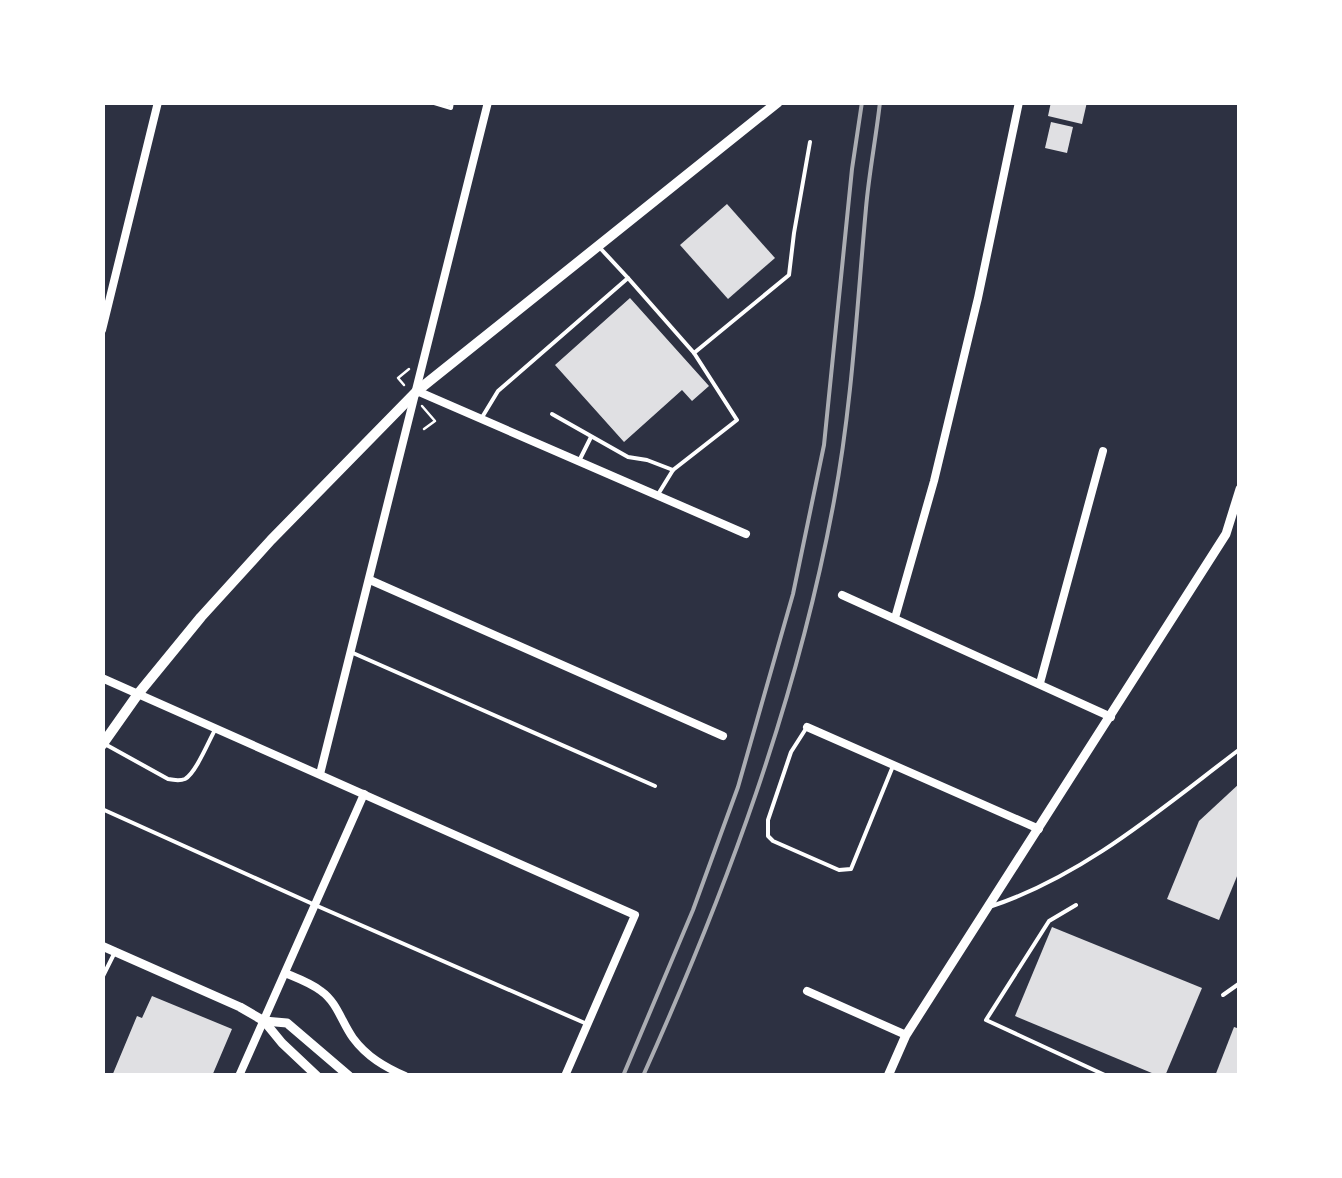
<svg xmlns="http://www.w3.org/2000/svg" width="1342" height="1178" font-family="'Asap Condensed',sans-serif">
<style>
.building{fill:#e0e0e3}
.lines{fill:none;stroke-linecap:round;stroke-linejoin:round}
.path{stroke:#fff;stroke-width:2.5}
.service{stroke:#fff;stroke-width:4}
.minor{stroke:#fff;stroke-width:8}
.tertiary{stroke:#fff;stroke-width:9}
.secondary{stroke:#fff;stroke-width:10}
.rail{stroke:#abadb3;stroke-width:4}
</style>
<rect width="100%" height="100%" fill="#2d3142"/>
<g class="building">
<polygon points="1051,102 1087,102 1082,124 1048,116"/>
<polygon points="1051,122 1073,127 1067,153 1045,148"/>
<polygon points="727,204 775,258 728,299 680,245"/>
<polygon points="630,298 709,386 692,401 682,390 624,442 555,365"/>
<polygon points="1240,783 1240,869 1219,920 1167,899 1199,821"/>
<polygon points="1052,927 1202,988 1165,1076 1159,1076 1015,1016"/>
<polygon points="152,996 232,1029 212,1076 112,1076 137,1016 142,1018"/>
<polygon points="1234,1027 1240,1029 1240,1076 1215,1076"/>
</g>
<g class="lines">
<g class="path">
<polyline points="404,385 398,378 409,369"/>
<polyline points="422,406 435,421 424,429"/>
</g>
<g class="service">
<polyline points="431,102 451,108 452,102"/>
<polyline points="628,278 694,353"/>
<polyline points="552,414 628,457 647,460 673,470"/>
<polyline points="481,419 498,391 628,278 601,249"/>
<polyline points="580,459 591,437"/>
<polyline points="657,496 673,470 737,420 694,353 789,275 794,233 810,142"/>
<polyline points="353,653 655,786"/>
<polyline points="807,727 791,752 768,820 768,836 773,841 839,870 851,869 893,766"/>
<path d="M103 743 168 779C173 780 180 781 185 779 196 773 209 740 216 728"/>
<polyline points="102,809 315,905 587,1024"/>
<polyline points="1076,905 1049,921 986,1020 1107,1076"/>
<path d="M992 906C1085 875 1162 808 1240 749"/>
<polyline points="102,978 115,952"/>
<polyline points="1223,995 1240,983"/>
</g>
<g class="minor">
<polyline points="102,330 158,102"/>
<polyline points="417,391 746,534"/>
<polyline points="370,580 723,736"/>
<polyline points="842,595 1111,717"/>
<polyline points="895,618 934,481 978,298 1019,102"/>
<polyline points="102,678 635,915 565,1076"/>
<polyline points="1040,683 1103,451"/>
<polyline points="807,727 1039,829"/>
<polyline points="320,774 488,102"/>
<path d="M285 973C297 978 311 983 321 991 337 1002 342 1023 353 1038 367 1057 385 1067 405 1076"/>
<polyline points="807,991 906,1035"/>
<polyline points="239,1076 364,794"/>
</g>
<g class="tertiary">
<polyline points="102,946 240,1007 264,1021 282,1043 317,1076"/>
<polyline points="264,1021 287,1023 349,1076"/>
<polyline points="888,1076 906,1035 1226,534 1240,489"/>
</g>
<polyline class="secondary" points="102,745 138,694 201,617 271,540 417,391 778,102"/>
<g class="rail">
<polyline points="623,1076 693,910 738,787 793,594 824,445 852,169 862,102"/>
<path d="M643 1076C726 891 797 701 834 501 852 405 857 306 866 208 869 173 876 138 880 102"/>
</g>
</g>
<rect width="1342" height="1178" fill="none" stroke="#ffffff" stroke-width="210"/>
</svg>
